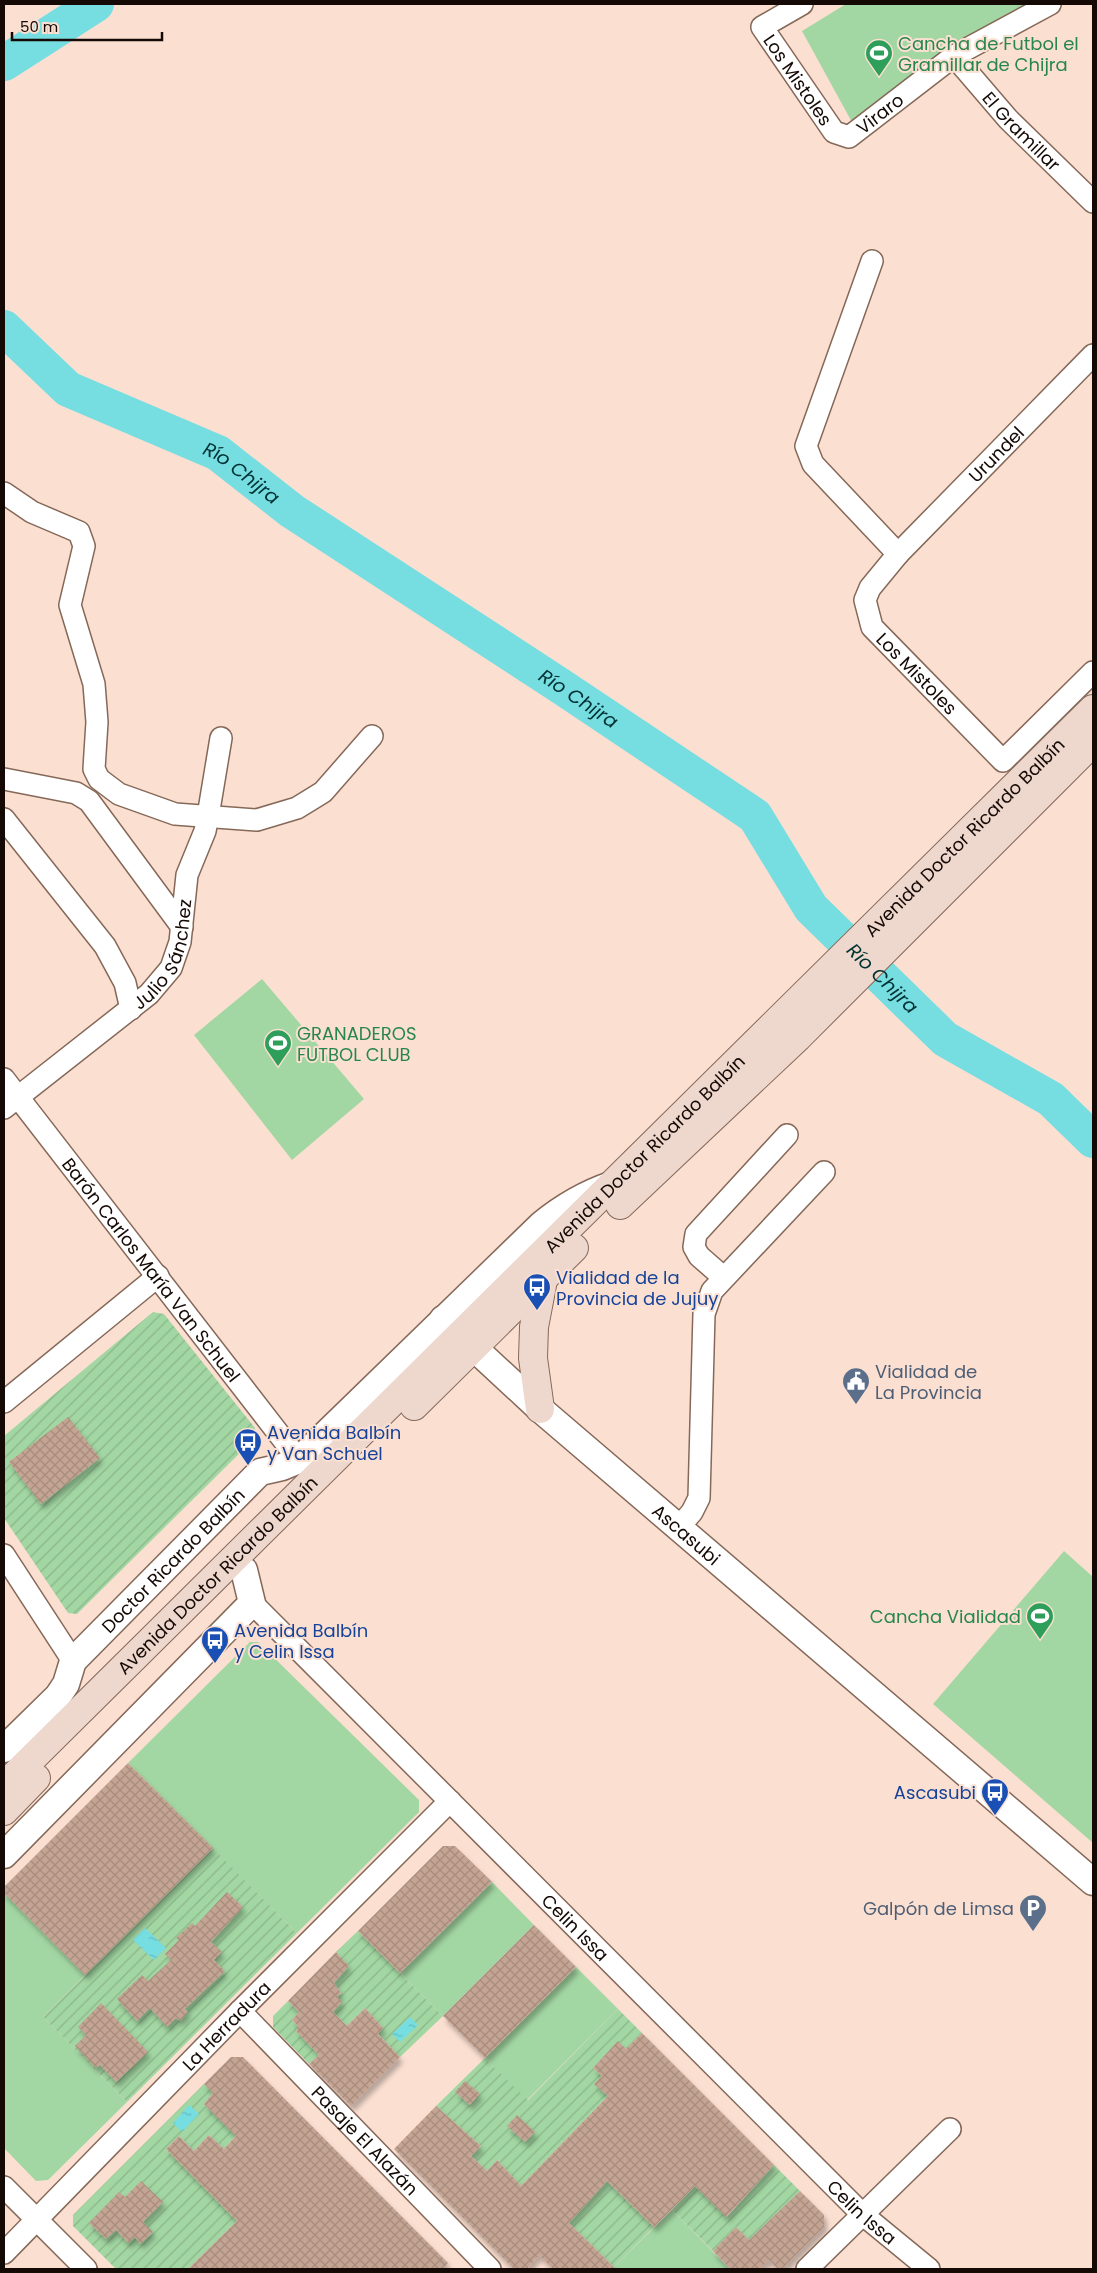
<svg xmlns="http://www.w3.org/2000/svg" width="1097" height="2273" font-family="Poppins,sans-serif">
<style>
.grass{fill:#a2d6a2}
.garden{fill:url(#garden-furrows)}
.water{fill:url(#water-ripples)}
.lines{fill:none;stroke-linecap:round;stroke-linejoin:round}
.river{stroke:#76dde1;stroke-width:36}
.building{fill:url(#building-cross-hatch);filter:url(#shadow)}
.minor-casing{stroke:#856858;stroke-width:24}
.tertiary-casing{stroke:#856858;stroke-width:29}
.secondary-casing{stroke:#856858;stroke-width:30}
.minor{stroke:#fff;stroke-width:21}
.tertiary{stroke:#fff;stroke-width:26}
.secondary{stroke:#eed7cc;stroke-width:28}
.labels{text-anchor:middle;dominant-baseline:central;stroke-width:4;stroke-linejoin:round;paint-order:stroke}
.leisure-label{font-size:18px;fill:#27864d;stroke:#fbe0d2;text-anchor:start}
.street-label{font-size:18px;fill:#140904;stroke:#fbe0d2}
.transit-label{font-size:18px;fill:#164399;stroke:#fbe0d2;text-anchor:start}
.service-label{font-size:18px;fill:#4e5e75;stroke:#fbe0d2;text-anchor:start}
.water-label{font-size:19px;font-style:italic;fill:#003234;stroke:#fbe0d2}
</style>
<defs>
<pattern id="garden-furrows" width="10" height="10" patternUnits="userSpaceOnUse" patternTransform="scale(1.25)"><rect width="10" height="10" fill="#a2d6a2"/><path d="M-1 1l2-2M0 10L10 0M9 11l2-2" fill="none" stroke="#8bb68a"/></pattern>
<pattern id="water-ripples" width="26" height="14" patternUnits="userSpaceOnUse" patternTransform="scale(1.25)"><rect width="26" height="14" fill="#76dde1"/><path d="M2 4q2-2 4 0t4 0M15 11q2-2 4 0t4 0" fill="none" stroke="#65bcbf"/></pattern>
<pattern id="building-cross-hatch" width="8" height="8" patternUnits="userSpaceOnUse" patternTransform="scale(1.25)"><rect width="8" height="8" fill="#c4a493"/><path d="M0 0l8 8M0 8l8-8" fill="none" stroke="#a88c7d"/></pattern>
<filter id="shadow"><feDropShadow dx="3" dy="5.5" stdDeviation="2.5" flood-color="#0004"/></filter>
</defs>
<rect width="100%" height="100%" fill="#fbe0d2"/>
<g class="grass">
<polygon points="846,4 1054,4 853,124 802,31"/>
<polygon points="262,979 364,1099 292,1160 194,1035"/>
<polygon points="1064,1551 1093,1577 1093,1843 933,1704"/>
<polygon points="250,1642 258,1642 419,1800 419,1812 297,1933 128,1763"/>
<polygon points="492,1882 534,1925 443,2016 400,1973"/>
<polygon points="4,1893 85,1975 43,2017 127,2102 48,2180 36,2181 4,2148"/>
<polygon points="576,1967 618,2009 527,2100 485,2058"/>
<polygon points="672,2210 730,2269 612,2269"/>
</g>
<g class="garden">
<polygon points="153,1312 164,1314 255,1428 254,1439 77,1614 68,1613 4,1518 4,1436"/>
<polygon points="213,1848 297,1933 127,2102 43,2017"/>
<polygon points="358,1931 443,2016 400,2057 378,2034 383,2028 365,2008 347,2026 333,2012 337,1996 341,1993 334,1983 348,1966 336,1952"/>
<polygon points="288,2001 299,2012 292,2020 298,2026 296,2031 319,2055 309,2064 273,2027 273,2016"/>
<polygon points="618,2009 642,2033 626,2049 618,2042 593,2068 602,2076 595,2084 608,2096 521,2186 497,2160 487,2171 471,2156 481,2146 436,2106 485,2058 528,2100"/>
<polygon points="204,2084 213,2093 204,2104 236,2136 224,2149 209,2135 194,2151 179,2136 166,2149 237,2221 188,2269 116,2269 73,2226 73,2215"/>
<polygon points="774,2165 800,2191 749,2240 736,2227 713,2251 672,2210 695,2186 727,2217"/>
<polygon points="607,2181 654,2227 614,2267 569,2223"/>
</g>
<g class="water">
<polygon points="145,1928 166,1948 154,1960 133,1940"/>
<polygon points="410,2017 418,2025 400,2042 392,2034"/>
<polygon points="189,2105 199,2114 182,2132 173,2123"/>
</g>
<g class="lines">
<g class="river">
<polyline points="4,63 96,4"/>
<path id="s1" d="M4 328 68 389 218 453 292 511 562 687 755 816 811 908 945 1039 1051 1099 1093 1140"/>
</g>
</g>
<g class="building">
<polygon points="68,1417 100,1458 41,1504 9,1462"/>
<polygon points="128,1763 213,1848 85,1975 4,1893 4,1887"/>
<polygon points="443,1846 455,1846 492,1882 400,1973 358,1931"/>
<polygon points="227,1892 243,1907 211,1942 222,1952 214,1960 225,1971 185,2009 188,2012 180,2021 176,2018 167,2027 150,2008 137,2021 117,1999 142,1975 148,1981 171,1960 165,1954 179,1940 176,1938 192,1923 195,1926"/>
<polygon points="534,1925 576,1967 485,2058 443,2016"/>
<polygon points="336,1952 349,1966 334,1983 341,1993 337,1996 342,2002 333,2012 347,2026 365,2008 383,2028 378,2034 400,2057 351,2106 309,2064 319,2055 296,2031 298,2026 292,2020 299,2012 288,2001"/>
<polygon points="101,2003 148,2052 116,2082 100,2065 96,2068 75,2046 86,2035 78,2027"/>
<polygon points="642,2033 774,2165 726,2217 695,2186 654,2227 607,2181 569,2223 614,2267 612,2269 553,2269 539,2255 527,2269 514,2269 394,2149 436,2106 481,2146 471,2156 487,2171 497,2160 521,2186 608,2096 594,2084 602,2076 593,2068 618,2041 626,2049"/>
<polygon points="231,2057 243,2057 448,2263 442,2269 188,2269 237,2221 166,2149 179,2136 194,2151 209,2135 224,2149 236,2136 204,2104 213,2093 204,2084"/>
<polygon points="465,2081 480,2094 470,2105 455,2092"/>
<polygon points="517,2115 535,2132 525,2142 507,2126"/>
<polygon points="141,2181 163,2202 143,2222 153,2232 140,2244 135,2237 128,2243 116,2230 106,2239 89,2223 119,2192 125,2197"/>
<polygon points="800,2191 824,2215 824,2227 782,2269 778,2269 769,2260 760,2269 730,2269 713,2251 736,2227 749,2240"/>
</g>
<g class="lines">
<g class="minor-casing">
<g id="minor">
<path id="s2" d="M802 4 762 27 834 132 849 137 954 56 1050 4"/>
<path id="s3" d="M954 56 1008 119 1093 202"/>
<path id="s4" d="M872 261 806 446 813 464 898 554 870 588 865 600 872 627 1003 761 1093 672"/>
<polyline points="4,493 32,512 79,532 84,546 70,605 94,684 97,722 94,769 99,779 119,794 175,814 257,820 297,808 323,792 372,736"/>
<path id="s5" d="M898 554 1093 355"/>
<polyline points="4,779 76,793 89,801 182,927"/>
<polyline points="4,819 105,946 125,983 131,1009"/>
<path id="s6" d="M4 1079 299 1460"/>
<path id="s7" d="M4 1108 149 994 171 968 180 942 187 875 205 831 208 816 221 738"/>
<polyline points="723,1277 699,1256 694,1247 696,1234 787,1135"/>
<polyline points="4,1402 158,1276"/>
<polyline points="679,1527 692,1512 699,1498 704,1314 712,1291 824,1172"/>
<polyline points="4,1555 73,1661"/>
<path id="s8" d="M252 1603 862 2214 929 2269"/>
<path id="s9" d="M240 2011 490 2269"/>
<polyline points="4,2187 86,2269"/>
<path id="s10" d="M4 2253 240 2011 450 1801"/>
<polyline points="807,2269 950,2129"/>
</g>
</g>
<g class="tertiary-casing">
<g id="tertiary">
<path id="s11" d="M443 1319 540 1409 1093 1882"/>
<path id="s12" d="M4 1749 58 1696 66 1684 73 1661 260 1472 282 1467 299 1460 542 1224C563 1207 585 1194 611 1185"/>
<polyline points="4,1855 252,1603 244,1570"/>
</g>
</g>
<g class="secondary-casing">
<g id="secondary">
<polyline points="620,1205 798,1037 1093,742"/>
<polyline points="414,1406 574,1248"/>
<polyline points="540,1409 533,1358 534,1327 543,1280"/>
<path id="s13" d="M4 1786C366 1426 731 1070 1093 709"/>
<polyline points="4,1811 36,1778"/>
</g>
</g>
<use href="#minor" class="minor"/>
<use href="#tertiary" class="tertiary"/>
<use href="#secondary" class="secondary"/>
</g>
<defs>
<g id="stadium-pin" transform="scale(1.4375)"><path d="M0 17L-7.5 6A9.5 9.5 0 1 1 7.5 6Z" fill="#2e9e5b" stroke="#fbe0d2"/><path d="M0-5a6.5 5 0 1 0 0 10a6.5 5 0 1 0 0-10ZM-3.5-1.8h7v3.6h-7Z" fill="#fff"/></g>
<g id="bus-pin" transform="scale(1.4375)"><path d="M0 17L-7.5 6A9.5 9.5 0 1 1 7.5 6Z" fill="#1a4fb4" stroke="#fbe0d2"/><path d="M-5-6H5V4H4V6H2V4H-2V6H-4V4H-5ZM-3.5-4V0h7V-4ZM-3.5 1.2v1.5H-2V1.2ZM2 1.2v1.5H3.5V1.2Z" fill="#fff"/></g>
<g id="civic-pin" transform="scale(1.4375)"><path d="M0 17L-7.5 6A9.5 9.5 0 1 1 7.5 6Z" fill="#5c6f8a" stroke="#fbe0d2"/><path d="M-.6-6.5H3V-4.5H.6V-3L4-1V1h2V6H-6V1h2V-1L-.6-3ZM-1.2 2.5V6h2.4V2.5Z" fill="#fff"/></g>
<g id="parking-pin" transform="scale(1.4375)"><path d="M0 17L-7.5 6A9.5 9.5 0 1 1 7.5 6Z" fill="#5c6f8a" stroke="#fbe0d2"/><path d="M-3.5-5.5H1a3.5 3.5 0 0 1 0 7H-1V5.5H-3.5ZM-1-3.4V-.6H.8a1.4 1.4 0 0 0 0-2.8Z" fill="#fff"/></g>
</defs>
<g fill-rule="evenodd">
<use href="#stadium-pin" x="879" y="53"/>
<use href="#stadium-pin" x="278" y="1043"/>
<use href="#bus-pin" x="537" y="1287"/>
<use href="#civic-pin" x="856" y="1381"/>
<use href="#bus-pin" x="248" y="1442"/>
<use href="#stadium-pin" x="1040" y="1616"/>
<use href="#bus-pin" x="215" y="1640"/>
<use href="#bus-pin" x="995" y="1792"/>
<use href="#parking-pin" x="1033" y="1908"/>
</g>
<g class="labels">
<g class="leisure-label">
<text x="898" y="43">Cancha de Futbol el<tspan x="898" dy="21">Gramillar de Chijra</tspan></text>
<text x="297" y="1033">GRANADEROS<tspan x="297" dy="21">FUTBOL CLUB</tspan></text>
<text x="1021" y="1616" text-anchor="end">Cancha Vialidad</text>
</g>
<g class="street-label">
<text stroke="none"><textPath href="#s2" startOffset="110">Los Mistoles</textPath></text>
<text stroke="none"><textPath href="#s2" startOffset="228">Viraro</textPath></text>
<text stroke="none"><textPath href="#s3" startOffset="101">El Gramillar</textPath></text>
<text stroke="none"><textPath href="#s5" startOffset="140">Urundel</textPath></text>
<text stroke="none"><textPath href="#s4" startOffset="489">Los Mistoles</textPath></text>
<text stroke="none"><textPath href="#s13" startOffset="1350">Avenida Doctor Ricardo Balbín</textPath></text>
<text stroke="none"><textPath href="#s7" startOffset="228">Julio Sánchez</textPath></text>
<text stroke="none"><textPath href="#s13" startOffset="900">Avenida Doctor Ricardo Balbín</textPath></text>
<text stroke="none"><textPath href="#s6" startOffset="241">Barón Carlos María Van Schuel</textPath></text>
<text stroke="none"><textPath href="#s11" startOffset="325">Ascasubi</textPath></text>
<text stroke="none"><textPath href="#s12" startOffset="256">Doctor Ricardo Balbín</textPath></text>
<text stroke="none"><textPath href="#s13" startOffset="300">Avenida Doctor Ricardo Balbín</textPath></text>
<text stroke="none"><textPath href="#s8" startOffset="458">Celin Issa</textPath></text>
<text stroke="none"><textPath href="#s10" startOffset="318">La Herradura</textPath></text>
<text stroke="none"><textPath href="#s9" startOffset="180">Pasaje El Alazán</textPath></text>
<text stroke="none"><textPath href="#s8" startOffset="862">Celin Issa</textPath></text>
</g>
<g class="transit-label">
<text x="556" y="1277">Vialidad de la<tspan x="556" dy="21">Provincia de Jujuy</tspan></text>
<text x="267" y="1432">Avenida Balbín<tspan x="267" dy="21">y Van Schuel</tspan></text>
<text x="234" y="1630">Avenida Balbín<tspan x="234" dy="21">y Celin Issa</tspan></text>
<text x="976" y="1792" text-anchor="end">Ascasubi</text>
</g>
<g class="service-label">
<text x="875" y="1371">Vialidad de<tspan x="875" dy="21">La Provincia</tspan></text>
<text x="1014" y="1908" text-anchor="end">Galpón de Limsa</text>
</g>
<g class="water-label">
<text stroke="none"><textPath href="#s1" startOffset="282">Río Chijra</textPath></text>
<text stroke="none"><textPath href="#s1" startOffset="688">Río Chijra</textPath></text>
<text stroke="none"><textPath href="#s1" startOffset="1108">Río Chijra</textPath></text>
</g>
</g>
<rect width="1097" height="2273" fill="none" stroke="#140904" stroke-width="10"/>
<path d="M12 32v8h150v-8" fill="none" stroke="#140904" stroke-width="2.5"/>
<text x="20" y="32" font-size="15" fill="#140904" stroke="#fbe0d2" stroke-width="4" paint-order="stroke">50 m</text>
</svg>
